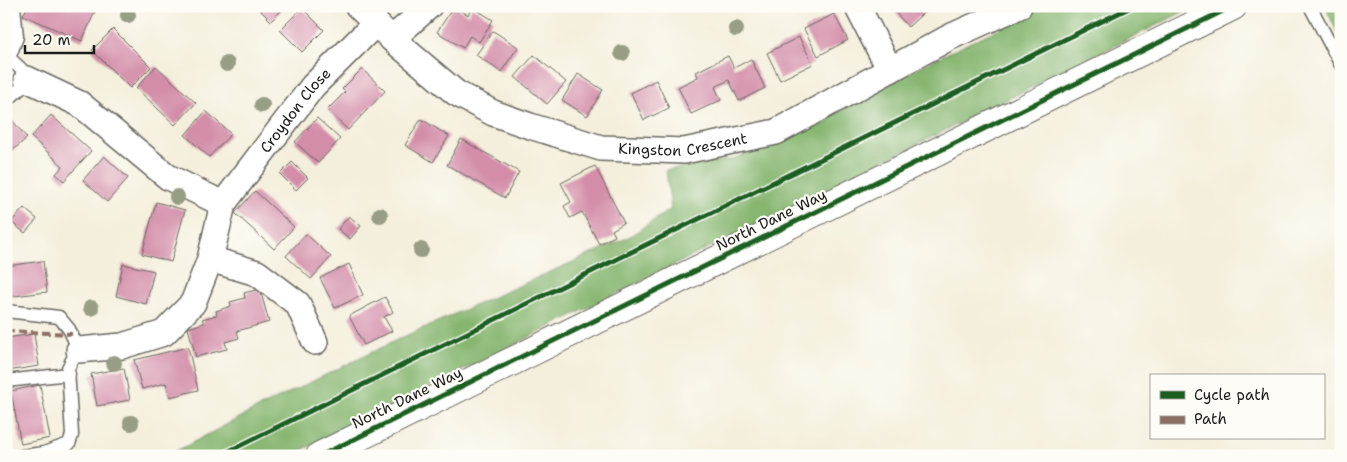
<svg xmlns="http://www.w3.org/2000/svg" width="1347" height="462" font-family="'Shantell Sans',sans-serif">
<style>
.forest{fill:#86b66f;stroke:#516946}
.building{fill:#d38da9}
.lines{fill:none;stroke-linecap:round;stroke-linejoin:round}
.lane-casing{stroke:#68665f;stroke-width:15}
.street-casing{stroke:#68665f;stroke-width:28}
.secondary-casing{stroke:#68665f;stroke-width:30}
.lane{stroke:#fff;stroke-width:12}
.street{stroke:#fff;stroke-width:25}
.secondary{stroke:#fff;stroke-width:28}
.quiet{stroke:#8d6e63;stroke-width:4;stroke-dasharray:8 4;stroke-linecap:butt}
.cycleway-casing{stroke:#fdfcf7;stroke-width:8}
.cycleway{stroke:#1b5e20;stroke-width:5}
.tree{fill:#989e86}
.labels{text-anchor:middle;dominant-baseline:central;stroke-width:4.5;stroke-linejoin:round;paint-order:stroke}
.street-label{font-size:15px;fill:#1c1c1c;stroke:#fdfcf7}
</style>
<rect width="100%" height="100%" fill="#fdfcf7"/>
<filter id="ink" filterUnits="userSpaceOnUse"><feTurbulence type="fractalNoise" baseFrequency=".02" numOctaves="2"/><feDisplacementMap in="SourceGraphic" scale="10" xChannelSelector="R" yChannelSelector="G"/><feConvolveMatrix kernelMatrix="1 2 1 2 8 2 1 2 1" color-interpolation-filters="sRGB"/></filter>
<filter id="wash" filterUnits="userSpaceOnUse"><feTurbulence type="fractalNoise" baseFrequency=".0096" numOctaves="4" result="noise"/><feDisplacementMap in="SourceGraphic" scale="20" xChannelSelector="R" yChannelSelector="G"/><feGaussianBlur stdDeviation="1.12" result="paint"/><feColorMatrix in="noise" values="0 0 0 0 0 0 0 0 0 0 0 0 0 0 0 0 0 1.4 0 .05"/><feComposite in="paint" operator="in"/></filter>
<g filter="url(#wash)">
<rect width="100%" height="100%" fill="#f4efdc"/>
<g class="forest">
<polygon points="1046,6 1195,6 290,456 167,456 258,408 403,337 627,238 671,209 666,170 733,159 794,136 929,62"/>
<polygon points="1325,6 1341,6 1341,41"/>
</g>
<g id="blocks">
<g class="building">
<polygon points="28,6 90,6 96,9 82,41 23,15"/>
<polygon points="256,6 286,6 271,21"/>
<polygon points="454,6 468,15 472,7 493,20 479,42 470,36 463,48 437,32"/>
<polygon points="890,6 931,6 908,27"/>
<polygon points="302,8 324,30 302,52 280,30"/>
<polygon points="834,14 848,40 818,56 804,29"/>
<polygon points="113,29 151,67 130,88 92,50"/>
<polygon points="493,31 518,47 501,72 476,55"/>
<polygon points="799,37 813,64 780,80 767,53"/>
<polygon points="534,55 566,82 547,104 515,77"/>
<polygon points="728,56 734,68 751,59 765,88 739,101 729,80 715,87 721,100 691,114 678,87 698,77 696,72"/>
<polygon points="156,66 196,103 175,125 136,88"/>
<polygon points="362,69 385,91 348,130 327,110 345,92 342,89"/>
<polygon points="578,74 603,90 587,116 562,100"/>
<polygon points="656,80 669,108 644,120 631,93"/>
<polygon points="206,111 231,134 209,157 185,135"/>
<polygon points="6,113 27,138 6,156"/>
<polygon points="51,115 91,151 64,181 56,174 63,166 31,137"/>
<polygon points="317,118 340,139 318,163 295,142"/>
<polygon points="421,119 449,136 433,162 405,145"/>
<polygon points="461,139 519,172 505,198 447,165"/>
<polygon points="104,156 128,178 107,202 83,180"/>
<polygon points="292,162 308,178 296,190 280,174"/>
<polygon points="595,166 624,223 612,230 615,236 599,244 582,212 570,218 564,206 571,202 561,183"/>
<polygon points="255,191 294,227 274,249 235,213"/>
<polygon points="156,202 185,210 171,262 142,254"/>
<polygon points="24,208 37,219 25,233 11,222"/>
<polygon points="349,216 361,226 350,239 338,229"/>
<polygon points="306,234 331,257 311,279 286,256"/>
<polygon points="43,261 47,292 6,297 6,266"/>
<polygon points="123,264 154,271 146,304 116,296"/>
<polygon points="349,264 363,295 335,308 320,278"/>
<polygon points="260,289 269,322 237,331 239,338 225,342 227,349 196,357 188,328 204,323 202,319 217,315 216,311 231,306 230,302 245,298 244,293"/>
<polygon points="385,297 393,312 384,317 392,331 364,345 349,316"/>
<polygon points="34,334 39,366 7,371 6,338"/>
<polygon points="188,347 198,390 170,397 166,383 142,389 134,360"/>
<polygon points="124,368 130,400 97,406 91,374"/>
<polygon points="40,385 50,438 21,444 11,391"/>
</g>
</g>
</g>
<g filter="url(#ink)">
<use href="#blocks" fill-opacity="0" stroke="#68665f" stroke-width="1"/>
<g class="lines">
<g class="lane-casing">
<g id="lane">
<polyline points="1310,6 1341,65"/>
<polyline points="6,55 21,69 27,79 20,89 6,101"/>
<polyline points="9,58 17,37 14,6"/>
<polyline points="6,311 59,317 69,329 79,350 74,356 68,368 72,435 69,444 44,453 22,456"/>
<polyline points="6,381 69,374"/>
</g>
</g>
<g class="street-casing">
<g id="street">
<path id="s1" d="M358 6 392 39 456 93 493 113 530 126 601 148 684 151 776 132 950 37 1019 6"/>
<polyline points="857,6 890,70"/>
<polyline points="392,39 429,6"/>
<polyline points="27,79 80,104 168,177 223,204"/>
<polyline points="210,259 257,273 298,304 315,342"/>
<path id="s2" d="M79 350 122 346 164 333 193 303 210 259 223 204 313 86 376 23"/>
</g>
</g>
<g class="secondary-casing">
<polyline id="secondary" points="320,456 1233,6"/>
</g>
<use href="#lane" class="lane"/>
<use href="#street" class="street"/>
<use href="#secondary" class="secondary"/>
<polyline class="quiet" points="6,331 72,334"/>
<g class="cycleway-casing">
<g id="cycleway">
<polyline points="219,456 615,260 1133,6"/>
<polyline points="320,456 1233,6"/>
</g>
</g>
<use href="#cycleway" class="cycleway"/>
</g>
<g class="tree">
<circle cx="128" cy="15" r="8"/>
<circle cx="736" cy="29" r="8"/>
<circle cx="622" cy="53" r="8"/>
<circle cx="227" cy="64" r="8"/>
<circle cx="262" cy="105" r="8"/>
<circle cx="177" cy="197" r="8"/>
<circle cx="380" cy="215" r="8"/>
<circle cx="421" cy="250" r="8"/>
<circle cx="91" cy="308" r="8"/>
<circle cx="114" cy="363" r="8"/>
<circle cx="131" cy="423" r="8"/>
</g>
</g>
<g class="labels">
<g class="street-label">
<text stroke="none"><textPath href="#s2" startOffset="351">Croydon Close</textPath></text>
<text stroke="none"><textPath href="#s1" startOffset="369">Kingston Crescent</textPath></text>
<text transform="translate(771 220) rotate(-26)">North Dane Way</text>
<text transform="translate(407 398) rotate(-26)">North Dane Way</text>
</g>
</g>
<rect width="1347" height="462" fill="none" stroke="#fdfcf7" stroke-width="25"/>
<rect x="1150" y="374" width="175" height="65" fill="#fdfcf7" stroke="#a3a29f"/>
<rect x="1160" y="391" width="25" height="8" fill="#1b5e20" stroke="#a3a29f"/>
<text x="1194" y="400" font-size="15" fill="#1c1c1c">Cycle path</text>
<rect x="1160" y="416" width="25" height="8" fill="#8d6e63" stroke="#a3a29f"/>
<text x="1194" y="424" font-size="15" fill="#1c1c1c">Path</text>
<path d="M25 45v8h69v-8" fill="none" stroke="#1c1c1c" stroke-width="2.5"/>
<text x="32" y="45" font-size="15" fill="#1c1c1c" stroke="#fdfcf7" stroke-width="4" paint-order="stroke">20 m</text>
</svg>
